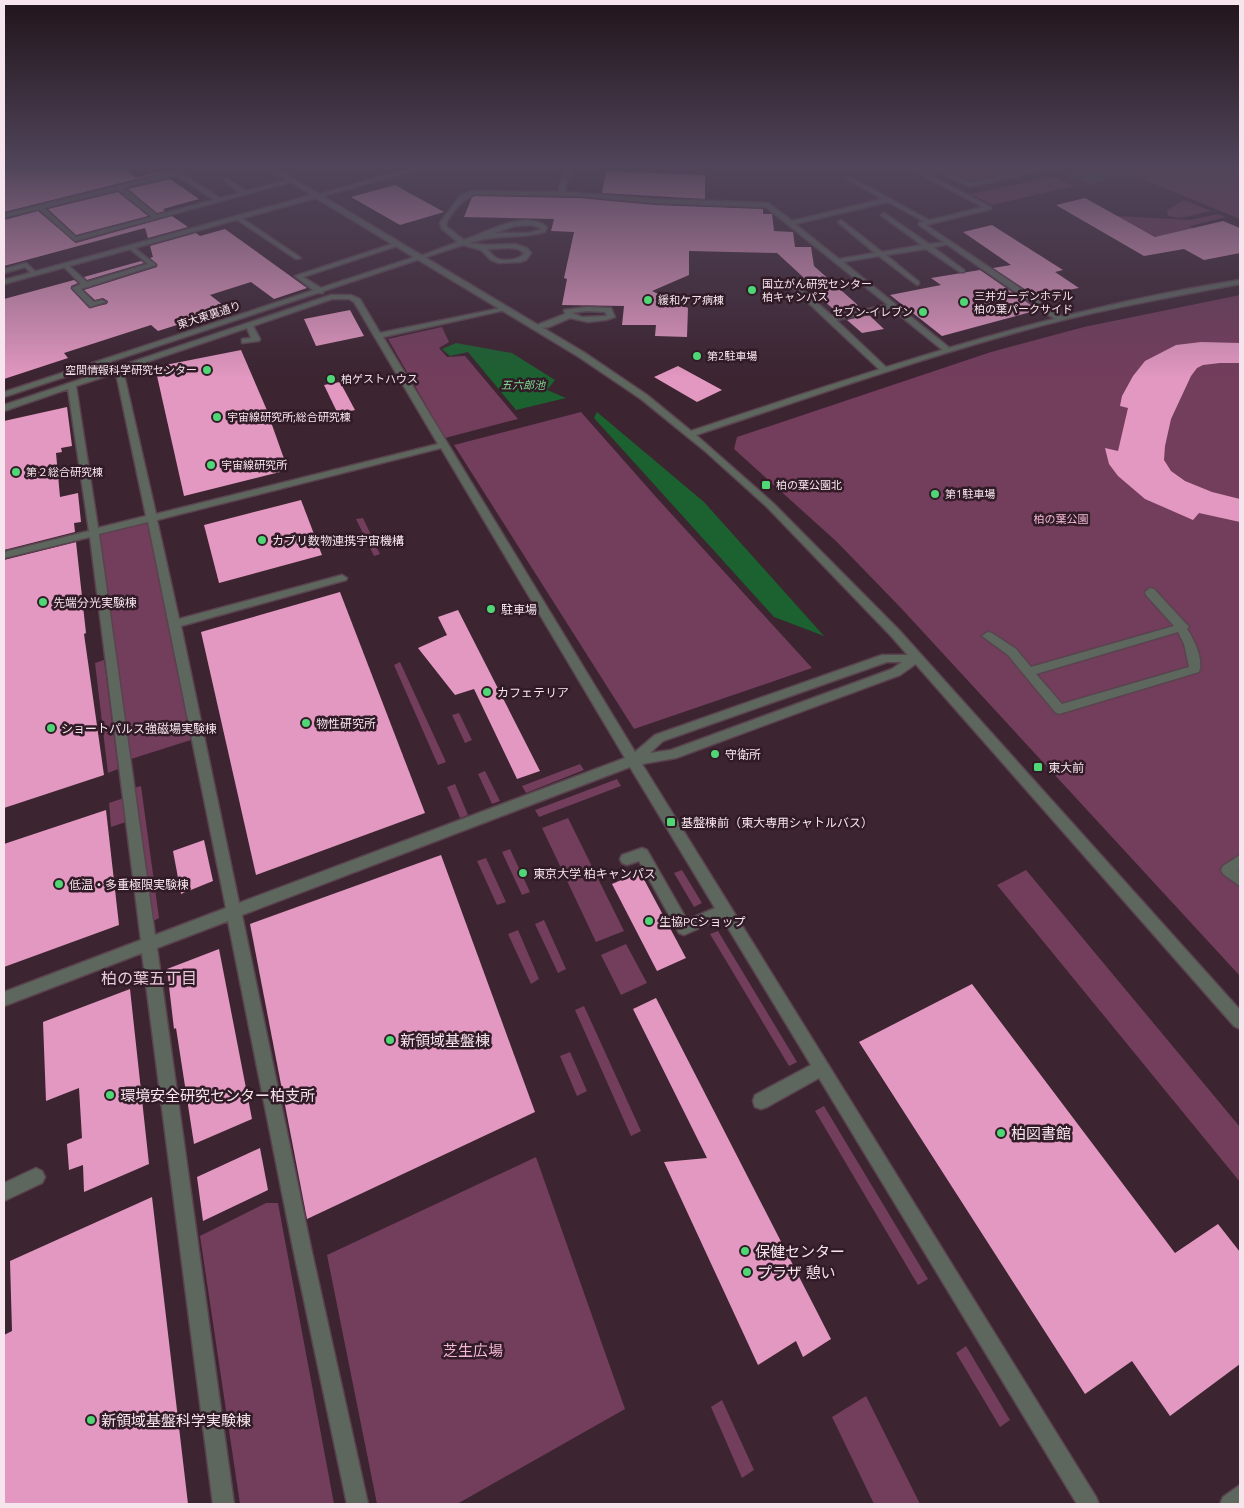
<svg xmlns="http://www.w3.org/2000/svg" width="1244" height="1508" font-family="Ubuntu,'Noto Sans JP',sans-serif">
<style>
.green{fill:#733d5c}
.water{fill:#1c6130}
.building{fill:#e398c1}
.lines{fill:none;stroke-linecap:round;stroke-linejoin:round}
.service-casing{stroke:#5a434f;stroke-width:3}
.minor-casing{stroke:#5a434f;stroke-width:3}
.tertiary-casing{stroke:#5a434f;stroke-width:3}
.service{fill:#5d675e;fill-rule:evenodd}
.minor{fill:#5d675e;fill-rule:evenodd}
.tertiary{fill:#5d675e;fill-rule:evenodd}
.poi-dot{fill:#4fd675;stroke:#311b27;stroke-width:2}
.labels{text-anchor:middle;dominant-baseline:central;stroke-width:5;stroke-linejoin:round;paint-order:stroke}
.far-poi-label{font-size:11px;fill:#f6e5ed;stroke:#311b27;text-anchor:start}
.far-street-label{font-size:11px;fill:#f6e5ed;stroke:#311b27}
.far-water-label{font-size:11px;font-style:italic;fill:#7cd78f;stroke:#311b27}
.far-park-label{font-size:11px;fill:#f3b7d7;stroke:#311b27}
.poi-label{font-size:12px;fill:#f6e5ed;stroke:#311b27;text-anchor:start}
.near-poi-label{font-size:15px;fill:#f6e5ed;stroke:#311b27;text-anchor:start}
.near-park-label{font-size:15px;fill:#f3b7d7;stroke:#311b27}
.near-neighbourhood-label{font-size:16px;fill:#e8c9d9;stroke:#311b27}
</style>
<rect width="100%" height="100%" fill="#3c2431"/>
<g class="green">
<polygon points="940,167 951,167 965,174 992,167 1033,167 973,180"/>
<polygon points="1092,167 1107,167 1126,176 1090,184 1066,173"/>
<polygon points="1121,167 1236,167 1240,169 1240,219 1121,170"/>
<polygon points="1052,177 1074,186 992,205 971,194"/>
<polygon points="1184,200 1211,211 1180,218 1168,216 1167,210"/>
<polygon points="1218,214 1226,217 1190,226 1195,229 1160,239 1116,216 1190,220"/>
<polygon points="1240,295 1240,976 900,607 837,542 734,449 737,437 991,352 1084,327"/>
<polygon points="442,327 449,342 439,348 447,357 465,356 518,419 445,438 388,339"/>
<polygon points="581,412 656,497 812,668 634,729 454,445"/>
<polygon points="363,518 380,554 374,556 356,519"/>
<polygon points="147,522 191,740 131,759 99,534"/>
<polygon points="104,660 118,769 108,773 95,663"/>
<polygon points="400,662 446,762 438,765 394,665"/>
<polygon points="459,713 472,740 465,743 452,715"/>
<polygon points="580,764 584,770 526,793 522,786"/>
<polygon points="485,771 500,801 492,804 478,774"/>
<polygon points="617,779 621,786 539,817 535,810"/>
<polygon points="455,784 468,815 460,818 447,787"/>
<polygon points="141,786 159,918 151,922 134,788"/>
<polygon points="124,798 126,822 111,827 109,803"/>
<polygon points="568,818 624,931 596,942 542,828"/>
<polygon points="510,849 530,892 522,895 502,852"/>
<polygon points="486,858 506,902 497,905 477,861"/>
<polygon points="682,870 702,903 694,907 674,873"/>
<polygon points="1026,870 1240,1127 1240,1182 997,885"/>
<polygon points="544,920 566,969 558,973 535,924"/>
<polygon points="518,930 539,979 531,984 508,934"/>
<polygon points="718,931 797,1062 789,1066 710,934"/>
<polygon points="626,944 647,983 621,995 601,955"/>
<polygon points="584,1006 641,1131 631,1136 575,1010"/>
<polygon points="570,1052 587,1091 577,1096 560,1056"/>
<polygon points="824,1106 928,1279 918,1285 815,1111"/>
<polygon points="536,1157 625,1409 457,1504 377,1504 327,1255"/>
<polygon points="266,1203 278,1203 334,1504 240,1504 200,1236"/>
<polygon points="966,1346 1010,1420 1000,1427 956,1353"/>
<polygon points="866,1396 920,1504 874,1504 832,1417"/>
<polygon points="722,1400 754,1470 742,1478 711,1407"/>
</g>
<g class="water">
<polygon points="1103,170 1118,176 1091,182 1077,176"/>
<polygon points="456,343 512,353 555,380 547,390 566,398 516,410 468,352 450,356 442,349"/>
<polygon points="597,412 704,502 824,636 774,617 594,418"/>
</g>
<g class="building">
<polygon points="4,167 123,167 136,178 160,172 161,173 4,212"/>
<polygon points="606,171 705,175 705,199 602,193"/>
<polygon points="170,179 199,199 163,209 165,211 157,213 128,189"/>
<polygon points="395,185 444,212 400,225 351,197"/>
<polygon points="118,192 148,216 76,235 48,209"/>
<polygon points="475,196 579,198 655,205 763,209 763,214 772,214 774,231 793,232 795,247 811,247 814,266 861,308 838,313 824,301 828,300 777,253 689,251 689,275 652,291 688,308 687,337 655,336 656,325 622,325 624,306 562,305 567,279 564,278 574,232 551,231 554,219 464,217 472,197"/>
<polygon points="1085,198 1155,237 1223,221 1240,228 1240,253 1204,260 1184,249 1144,256 1056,205"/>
<polygon points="38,211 76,243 172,216 188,227 148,238 145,228 4,266 4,220"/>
<polygon points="992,225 1063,270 1055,272 1079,288 1035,296 993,268 1011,265 963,232"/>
<polygon points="225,229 307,288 274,299 251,282 210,295 223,305 220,306 224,310 158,331 151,325 64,353 68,358 4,379 4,299 74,280 78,283 71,286 71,289 89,308 107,304 108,301 103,298 95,300 84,290 157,267 157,264 150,258 153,257 150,246 196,233 200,236"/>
<polygon points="141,261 144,263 87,280 84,277"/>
<polygon points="980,270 1038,310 942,336 890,295 941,285 931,278"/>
<polygon points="350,310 364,336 316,346 304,319"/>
<polygon points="869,315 884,329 862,333 847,320"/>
<polygon points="1201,342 1240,343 1240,363 1220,363 1203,365 1197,368 1191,376 1171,419 1165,446 1164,460 1171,471 1185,481 1212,492 1240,499 1240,522 1199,513 1193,520 1145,499 1118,476 1109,464 1105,448 1118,451 1128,408 1120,406 1122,396 1133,376 1145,361 1176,345"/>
<polygon points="241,350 266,408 288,470 184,496 155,367"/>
<polygon points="678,366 722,390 697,402 654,377"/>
<polygon points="340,382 355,410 338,414 324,385"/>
<polygon points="67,407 72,446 61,448 62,452 56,453 60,497 78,493 81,522 74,523 75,532 4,550 4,421"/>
<polygon points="301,500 322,555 219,583 204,525"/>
<polygon points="76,542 86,633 84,634 104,775 4,808 4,560"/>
<polygon points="340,592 425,813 256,875 201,632"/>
<polygon points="458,610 540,771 517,779 474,689 455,695 418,648 447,635 438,617"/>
<polygon points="106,810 119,925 4,967 4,844"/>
<polygon points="204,840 213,881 181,894 173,851"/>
<polygon points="441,855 535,1112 307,1219 250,924"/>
<polygon points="640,872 686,958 657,971 612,884"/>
<polygon points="219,949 252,1119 194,1144 176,1028 174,1029 167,969"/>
<polygon points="972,984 1175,1253 1218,1224 1240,1252 1240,1364 1170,1416 1132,1361 1085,1394 859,1042"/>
<polygon points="130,989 149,1164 84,1192 83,1165 69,1170 67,1144 82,1138 79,1088 46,1101 43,1022"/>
<polygon points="656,998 831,1339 803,1357 796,1341 758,1365 664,1162 707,1158 633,1009"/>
<polygon points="260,1148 268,1190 203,1221 197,1177"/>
<polygon points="152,1197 188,1504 4,1504 4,1335 12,1331 10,1261"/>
</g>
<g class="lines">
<g class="service-casing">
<g id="service">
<path d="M565 167H571L564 192 655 199 768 203 792 221 883 199 845 178 850 177 932 222 927 223 888 202 795 224 839 259 875 253 839 223 838 222 841 220 882 252 922 245 882 216 881 215 884 213 929 244 950 242V244L933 247 964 270V272H960L926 249 886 255 919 282V284L917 285 879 256 843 262 952 350 945 352 892 309 836 320 889 370 882 372 785 281 791 280 832 316 888 305 766 207 655 203 579 196 475 194C463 199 453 211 446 223L447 227 464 240C486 233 525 209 547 227L545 232C520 239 495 234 470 243L484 245 515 244 527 248 531 253 526 260 520 262 499 263 491 260 481 250 463 245 423 258 418 257 458 242 442 229 440 223 460 196 472 191 558 192ZM531 225 541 228 540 230 528 233H494L515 226ZM509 248 518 249 524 253C520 260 504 262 496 258 493 256 490 252 487 249Z"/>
<polygon points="929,167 937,167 971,183 1039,167 1051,167 970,187"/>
<path d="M178 171 220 198 241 193 224 181 226 178 246 191 291 179 294 181 75 241 39 209 4 218V214ZM177 175 214 200 157 215 124 188ZM118 190 152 217 76 237 44 208Z"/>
<polygon points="238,216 240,217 301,258 296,259 236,219 235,218"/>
<polygon points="398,242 401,244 400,245 303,277 323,289 323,293 317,293 295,276"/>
<polygon points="131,245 156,265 81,289 94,302 102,300 106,302 90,307 72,288 81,284 62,265 67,264 87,282 148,264 129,248 128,247"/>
<polygon points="26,263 37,273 37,275 33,275 25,267 4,273 4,269"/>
<path d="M331 295H351L360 299 380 333 506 307 510 309 383 337 635 752 655 735 882 655H920L922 658 920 661 900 675 676 758 642 764 1096 1497 1099 1504H1077L819 1078 767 1107 761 1109 755 1107 753 1101 755 1095 811 1065 722 918 684 935 679 933 639 861 627 865 622 863 620 859 622 855 642 848 647 850 687 920 715 908 630 767 242 915 311 1248 368 1504H347L293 1248 228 921 157 948 234 1504H213L142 953 4 1006V992L141 940 90 537 4 558V552L89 531 68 389 4 411V405ZM332 299H349L354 302 438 444 156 514 123 370 247 328 251 338 242 339V343L259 341 260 339 253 326ZM116 373 146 516 98 528 76 386ZM441 448 625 758 239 903 181 626 346 580 347 578 342 575 179 619 157 520ZM148 522 226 908 155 935 99 534ZM887 662H902L892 669 671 750 650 753 663 741Z"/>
<path d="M587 307 611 308 615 317 606 320 588 322 570 318 549 327 536 329 532 327 565 314 564 310ZM587 311 605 312 607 316 582 317 572 313Z"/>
<path d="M1150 588 1154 589 1189 627 1187 629C1194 639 1204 660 1199 672L1059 714 1055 712 1008 655 982 636 988 632 992 633 1016 649 1031 667 1174 626 1146 595 1145 592ZM1178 632 1184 644 1189 667 1062 704 1036 674Z"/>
<polygon points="1240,855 1240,869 1238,870 1240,872 1240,886 1223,874 1221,870 1223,866"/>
<polygon points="36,1168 42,1171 45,1177 42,1183 4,1201 4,1183"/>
<polygon points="1240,1485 1240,1504 1220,1504 1223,1497"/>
</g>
</g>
<g class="minor-casing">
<g id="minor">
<polygon points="414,167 425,167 319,197 314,196"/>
<polygon points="906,167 914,167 991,207 991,209 926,225 1062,316 1062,320 1056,320 919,225 919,223 983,207"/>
<polygon points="421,255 424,257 423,258 4,397 4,392"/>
</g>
</g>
<g class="tertiary-casing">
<path id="tertiary" d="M266 167H274L585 353 647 395 691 431C872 371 1052 309 1240 280V284C1164 298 1088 312 1014 333 907 363 802 400 696 435L773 503 899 630 1240 1010V1029L1234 1026 891 636 767 507 705 451 641 399 579 357 316 198 4 284V280L312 195Z"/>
</g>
<use href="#service" class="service"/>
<use href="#minor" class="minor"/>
<use href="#tertiary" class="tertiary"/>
</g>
<linearGradient id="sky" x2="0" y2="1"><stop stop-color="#21141b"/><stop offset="0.44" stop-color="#50455a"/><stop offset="1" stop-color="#50455a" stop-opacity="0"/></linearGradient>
<rect width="1244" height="379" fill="url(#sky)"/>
<g class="poi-dot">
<circle cx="752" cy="290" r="5"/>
<circle cx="648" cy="300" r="5"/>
<circle cx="964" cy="302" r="5"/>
<circle cx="923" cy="312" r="5"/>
<circle cx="697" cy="356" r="5"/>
<circle cx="207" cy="370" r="5"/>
<circle cx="331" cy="379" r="5"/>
<circle cx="217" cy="417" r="5"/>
<circle cx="211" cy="465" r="5"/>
<circle cx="16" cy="472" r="5"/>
<rect x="761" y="480" width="10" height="10" rx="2.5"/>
<circle cx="935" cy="494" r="5"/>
<circle cx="262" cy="540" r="5"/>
<circle cx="43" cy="602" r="5"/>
<circle cx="491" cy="609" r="5"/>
<circle cx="487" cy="692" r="5"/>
<circle cx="306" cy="723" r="5"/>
<circle cx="51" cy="728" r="5"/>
<circle cx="715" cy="754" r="5"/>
<rect x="1033" y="762" width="10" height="10" rx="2.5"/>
<rect x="666" y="817" width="10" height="10" rx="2.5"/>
<circle cx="523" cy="873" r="5"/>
<circle cx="59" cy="884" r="5"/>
<circle cx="649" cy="921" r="5"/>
<circle cx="390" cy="1040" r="5"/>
<circle cx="110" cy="1095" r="5"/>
<circle cx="1001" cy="1133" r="5"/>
<circle cx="745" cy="1251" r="5"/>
<circle cx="747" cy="1272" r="5"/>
<circle cx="91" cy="1420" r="5"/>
</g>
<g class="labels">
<g class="far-poi-label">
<text x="762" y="284">国立がん研究センター<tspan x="762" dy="13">柏キャンパス</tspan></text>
<text x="974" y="296">三井ガーデンホテル<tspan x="974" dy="13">柏の葉パークサイド</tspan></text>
<text x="658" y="300">緩和ケア病棟</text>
<text x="913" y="312" text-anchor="end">セブン-イレブン</text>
<text x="707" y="356">第2駐車場</text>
<text x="197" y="370" text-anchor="end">空間情報科学研究センター</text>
<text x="341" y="379">柏ゲストハウス</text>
<text x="227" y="417">宇宙線研究所;総合研究棟</text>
<text x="221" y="465">宇宙線研究所</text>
<text x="26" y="472">第２総合研究棟</text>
<text x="776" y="485">柏の葉公園北</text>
<text x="945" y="494">第1駐車場</text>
</g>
<g class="far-street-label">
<text transform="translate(209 315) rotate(-18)">東大東裏通り</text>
</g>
<g class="far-water-label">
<text x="523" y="385">五六郎池</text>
</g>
<g class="far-park-label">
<text x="1061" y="519">柏の葉公園</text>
</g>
<g class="poi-label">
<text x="272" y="540">カブリ数物連携宇宙機構</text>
<text x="53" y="602">先端分光実験棟</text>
<text x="501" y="609">駐車場</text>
<text x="497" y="692">カフェテリア</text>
<text x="316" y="723">物性研究所</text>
<text x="61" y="728">ショートパルス強磁場実験棟</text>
<text x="725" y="754">守衛所</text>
<text x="1048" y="767">東大前</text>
<text x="681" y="822">基盤棟前（東大専用シャトルバス）</text>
<text x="533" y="873">東京大学 柏キャンパス</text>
<text x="69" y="884">低温・多重極限実験棟</text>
<text x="659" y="921">生協PCショップ</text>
</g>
<g class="near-poi-label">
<text x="400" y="1040">新領域基盤棟</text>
<text x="120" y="1095">環境安全研究センター柏支所</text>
<text x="1011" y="1133">柏図書館</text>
<text x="755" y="1251">保健センター</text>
<text x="757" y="1272">プラザ 憩い</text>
<text x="101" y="1420">新領域基盤科学実験棟</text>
</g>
<g class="near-park-label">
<text x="473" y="1350">芝生広場</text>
</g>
<g class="near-neighbourhood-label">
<text x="149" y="978">柏の葉五丁目</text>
</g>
</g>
<rect width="1244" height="1508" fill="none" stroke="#f6e5ed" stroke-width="10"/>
</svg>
